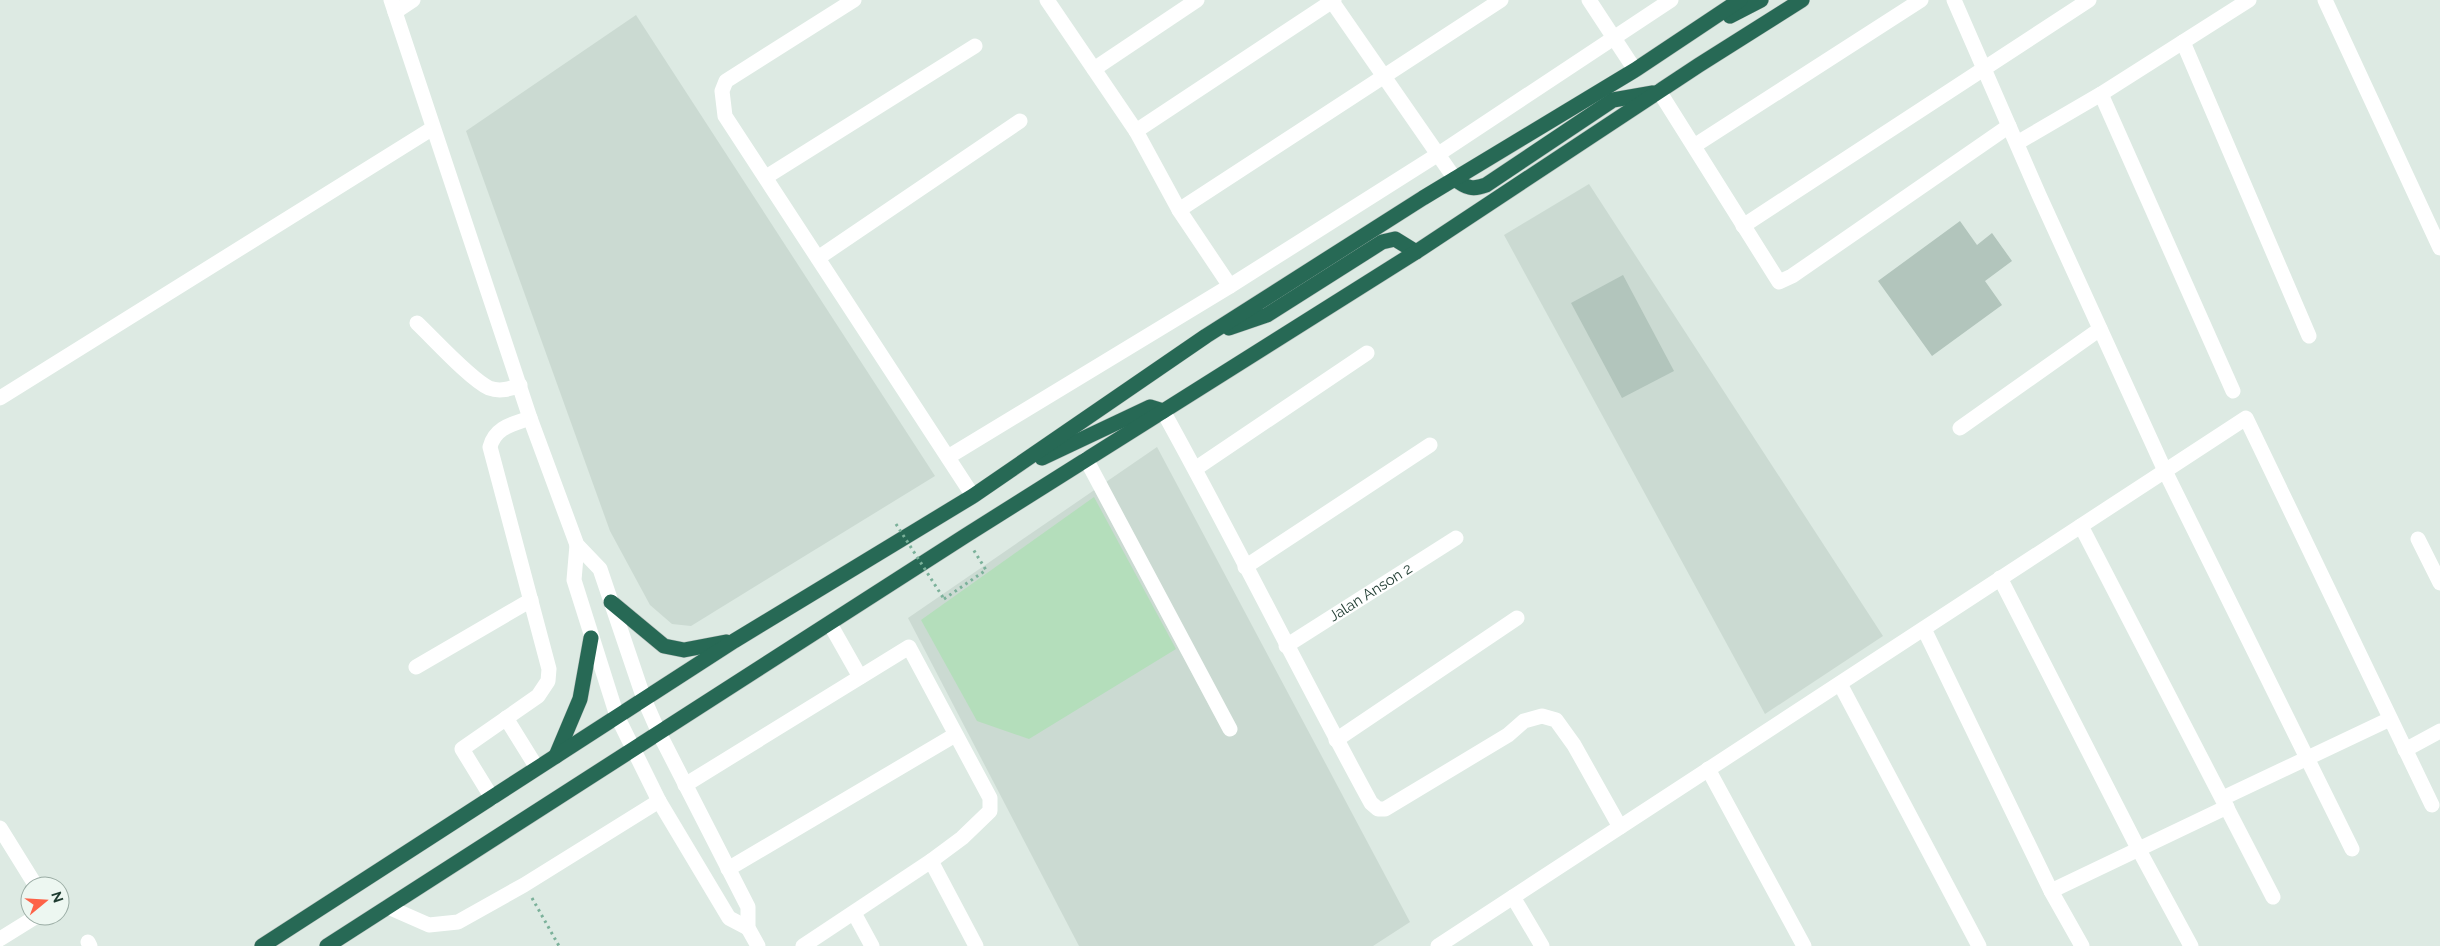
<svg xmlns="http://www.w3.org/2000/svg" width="2440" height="946" font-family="Raleway,sans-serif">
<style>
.built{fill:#cbdad2}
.green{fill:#b4debb}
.building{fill:#b2c5bc}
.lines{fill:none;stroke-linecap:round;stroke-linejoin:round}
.highway-casing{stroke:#bcc4c1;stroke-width:16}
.path{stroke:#7bb19a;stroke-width:3;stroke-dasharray:2.5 4;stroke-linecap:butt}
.minor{stroke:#fff;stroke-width:15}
.highway{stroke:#276955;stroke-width:15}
.path-bridge{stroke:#7bb19a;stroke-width:3;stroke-dasharray:2.5 4;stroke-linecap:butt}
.labels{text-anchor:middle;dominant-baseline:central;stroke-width:4;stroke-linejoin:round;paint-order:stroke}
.street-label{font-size:15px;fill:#1e3b30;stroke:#edf7f1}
</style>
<rect width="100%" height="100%" fill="#ddeae3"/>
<g class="built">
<polygon points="636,15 935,476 691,626 672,624 650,605 610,531 466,131"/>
<polygon points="1589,184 1883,636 1765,714 1504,235"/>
<polygon points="1157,447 1410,922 1373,946 1079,946 908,618"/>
</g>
<polygon class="green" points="1094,497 1176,649 1029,739 977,721 921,620"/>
<g class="building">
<polygon points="1960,221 1977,245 1992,233 2012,261 1985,281 2002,305 1932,356 1878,281"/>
<polygon points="1623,275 1674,371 1622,398 1571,303"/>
</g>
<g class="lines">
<g class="highway-casing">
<g id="highway">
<polyline points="1730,16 1761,0"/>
<path d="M1455 179C1466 188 1473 190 1486 185L1613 100 1653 93"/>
<polyline points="1229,328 1267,315 1382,242 1395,239 1416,252"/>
<polyline points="1042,458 1150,407 1163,411"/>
<polyline points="611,602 664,646 684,650 726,642"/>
<polyline points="556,756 580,699 591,638"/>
<polyline points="262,946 734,641 973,496 1206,336 1423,198 1635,70 1740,0"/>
<polyline points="327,946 965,536 1416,252 1699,65 1802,0"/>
</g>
</g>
<g class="path">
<polyline points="944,599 986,570 973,549"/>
<polyline points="532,898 559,946"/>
</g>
<g class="minor">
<polyline points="391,0 530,418 577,545 600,569 644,699 659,733 748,907 748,928 758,946"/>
<polyline points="854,0 726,81 722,91 725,116 973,496"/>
<polyline points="1047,0 1136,131 1179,210 1230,286"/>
<polyline points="1331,0 1455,179"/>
<polyline points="1589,0 1635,70"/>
<polyline points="1954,0 2039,195 2165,471 2352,849"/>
<polyline points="2325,0 2440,248"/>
<polyline points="395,12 413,0"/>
<polyline points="2183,42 2309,336"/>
<polyline points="1094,69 1197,0"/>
<polyline points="1659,91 1779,282 1792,276 2009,126"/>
<polyline points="2101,94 2233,391"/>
<polyline points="1136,131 1334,0"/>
<polyline points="2017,143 2101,94 2249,0"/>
<polyline points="1694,146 1921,0"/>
<polyline points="766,177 975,46"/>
<polyline points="1179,210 1501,0"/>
<polyline points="1743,226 2089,0"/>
<polyline points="818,258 1020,121"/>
<path d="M417 323C434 339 470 379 489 388 500 392 510 389 520 385"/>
<polyline points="0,398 433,128"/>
<path d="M1163 411C1235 541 1300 673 1371 803L1378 809H1385L1508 735 1524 721 1542 716 1556 720 1574 745 1620 827"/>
<polyline points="1960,428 2100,329"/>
<polyline points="948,457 1230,286 1437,155 1671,0"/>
<polyline points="1086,459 1230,729"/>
<polyline points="1195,469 1367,353"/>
<polyline points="2081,526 2273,897"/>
<polyline points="2418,539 2440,583"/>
<polyline points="577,545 574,580 617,716 659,801 729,918 748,928"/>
<polyline points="1245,567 1430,445"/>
<polyline points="2000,578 2139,850 2191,946"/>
<polyline points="830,624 860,677"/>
<polyline points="1924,629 2051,891 2082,946"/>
<path id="s1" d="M1286 646 1456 538"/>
<polyline points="416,667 531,600"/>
<polyline points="1840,684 1979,946"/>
<polyline points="506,718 537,768"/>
<polyline points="1336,740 1517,618"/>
<polyline points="2405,750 2440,731"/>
<polyline points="1708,769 1804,946"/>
<polyline points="685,785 909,647 990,798 990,811 962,838 931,861"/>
<path d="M492 798 462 749 538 696 548 681 549 669 490 447C495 427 513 424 530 418"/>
<polyline points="2223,798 2390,719"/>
<polyline points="0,828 36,886"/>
<polyline points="728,869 955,735"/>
<polyline points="2051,891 2227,807"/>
<polyline points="1513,897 1542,946"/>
<polyline points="388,907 429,925 458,922 524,885 659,801"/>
<polyline points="854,913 872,946"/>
<polyline points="0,939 37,916"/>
<polyline points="88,942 90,946"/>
<polyline points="803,946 931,861 976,946"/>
<polyline points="1438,946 2246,418 2432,805"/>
</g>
<use href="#highway" class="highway"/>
<polyline class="path-bridge" points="896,524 944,599"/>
</g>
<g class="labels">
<g class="street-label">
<text stroke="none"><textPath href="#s1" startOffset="100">Jalan Anson 2</textPath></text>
</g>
</g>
<g transform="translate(45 901) rotate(72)"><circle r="24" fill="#edf7f1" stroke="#9aaca4"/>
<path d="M0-4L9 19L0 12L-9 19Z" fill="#fd6348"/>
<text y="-8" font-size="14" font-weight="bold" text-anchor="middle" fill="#1e3b30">N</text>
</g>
</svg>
